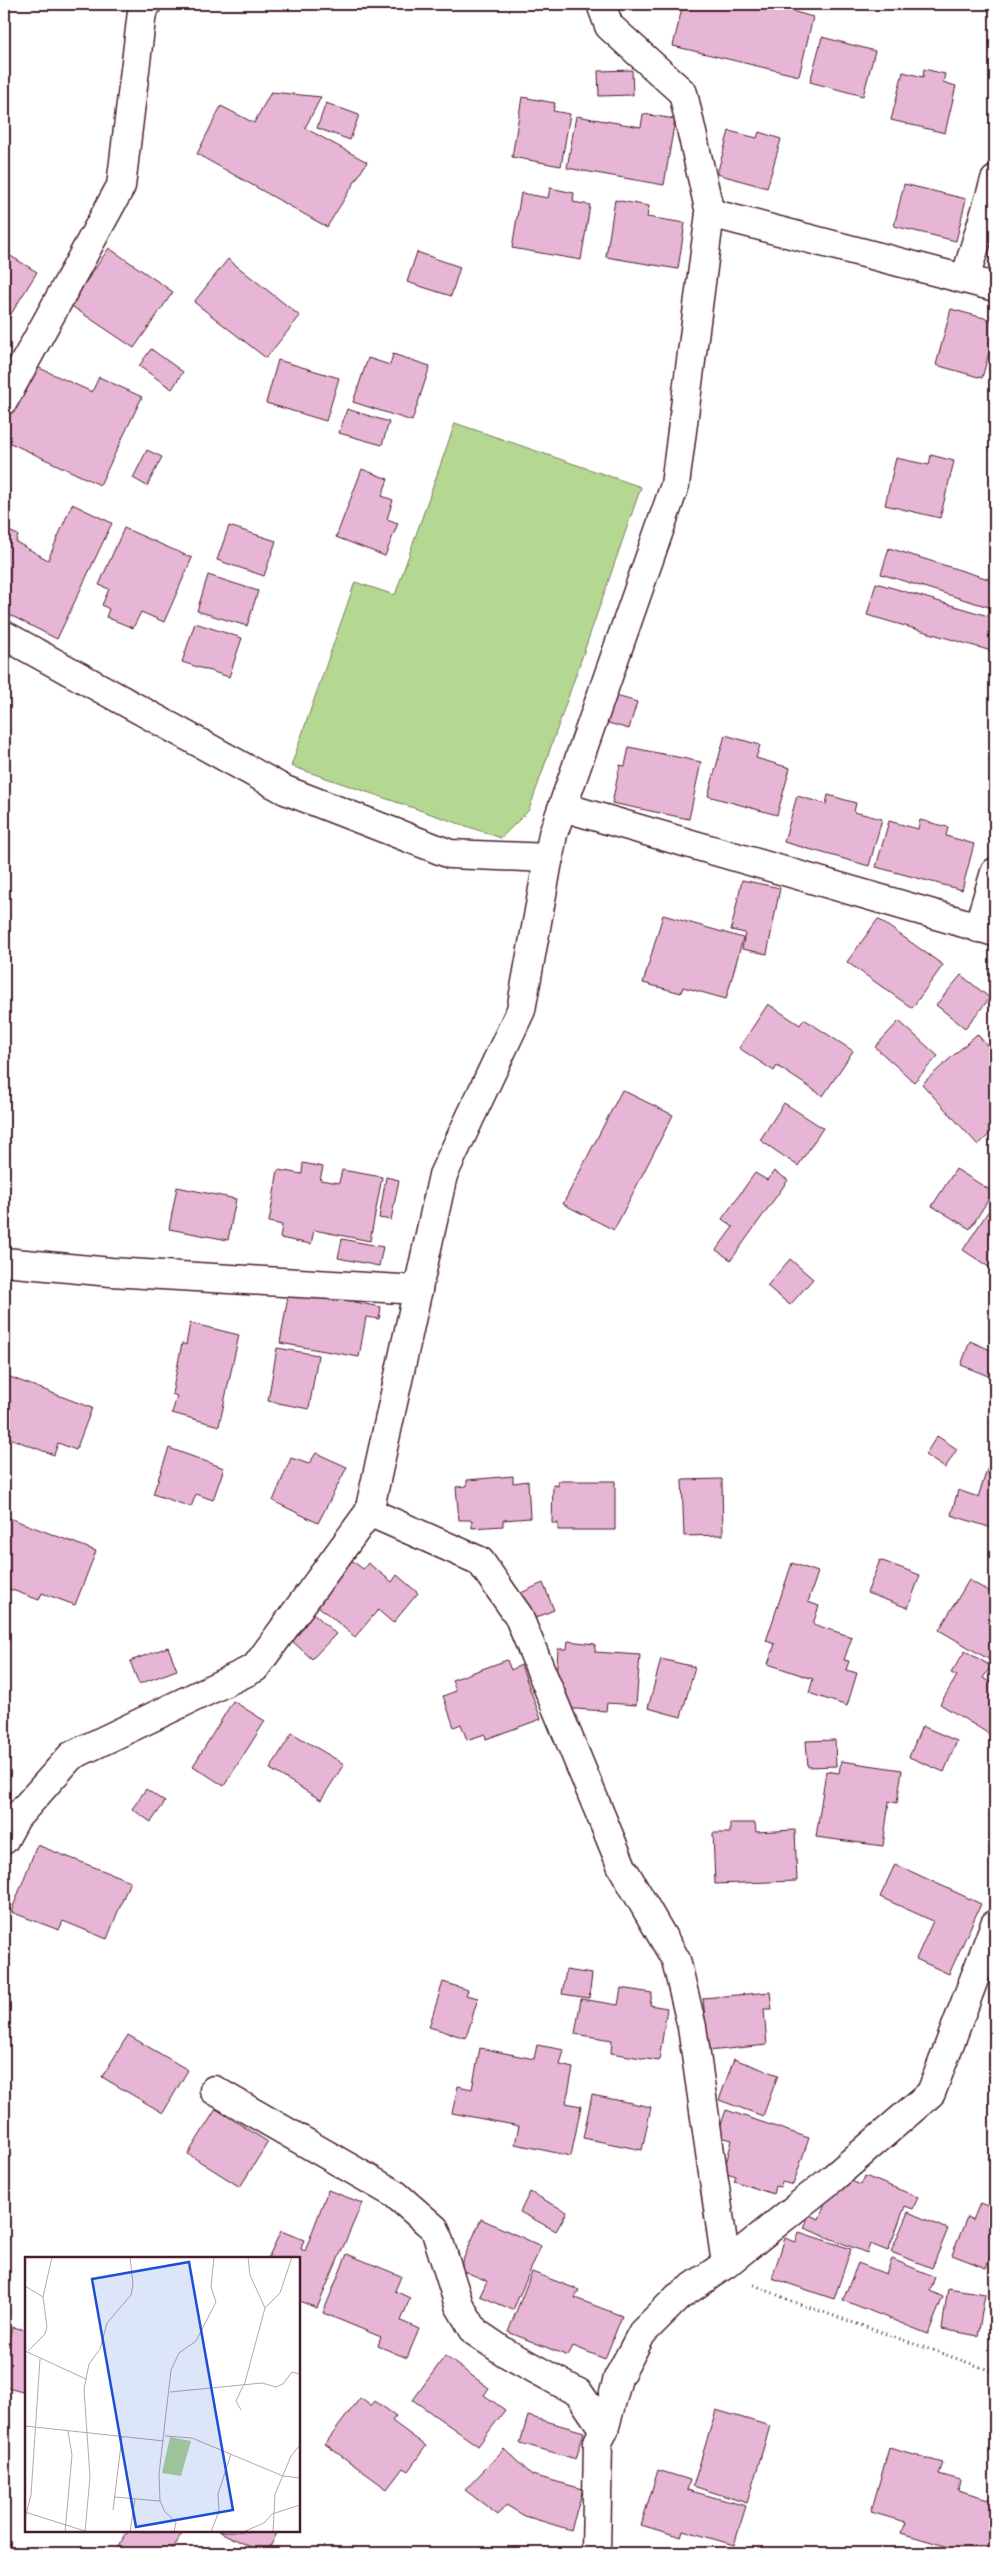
<svg xmlns="http://www.w3.org/2000/svg" width="999" height="2557" font-family="'Gochi Hand',sans-serif">
<style>
.green{fill:#b4d792;stroke:#7f7b5e}
.building{fill:#e7b6d6;stroke:#4a1f2b}
.lines{fill:none;stroke-linecap:round;stroke-linejoin:round}
.minor-casing{stroke:#4a1f2b;stroke-width:31}
.path{stroke:#4a1f2b;stroke-width:3;stroke-dasharray:1 4;stroke-linecap:butt}
.minor{stroke:#fff;stroke-width:28}
.inset-road{fill:none;stroke:#b7a5aa;stroke-width:1}
.view{fill:#1d4ed8;fill-opacity:0.15;stroke:#1d4ed8;stroke-width:2.5}
.inset-edge{fill:none;stroke:#4a1f2b;stroke-width:2.5}
</style>
<rect width="100%" height="100%" fill="#fff"/>
<filter id="ink" filterUnits="userSpaceOnUse"><feTurbulence type="fractalNoise" baseFrequency=".02" numOctaves="2"/><feDisplacementMap in="SourceGraphic" scale="10" xChannelSelector="R" yChannelSelector="G"/><feConvolveMatrix kernelMatrix="1 2 1 2 8 2 1 2 1" color-interpolation-filters="sRGB"/></filter>
<g filter="url(#ink)">
<polygon class="green" points="455,423 641,487 529,810 501,838 291,766 355,582 395,595"/>
<g class="building">
<polygon points="683,4 782,4 797,8 795,12 813,17 799,76 673,46"/>
<polygon points="822,37 875,51 863,96 810,82"/>
<polygon points="924,69 945,74 943,82 956,86 945,133 891,120 903,72 923,77"/>
<polygon points="632,70 633,95 599,96 598,71"/>
<polygon points="271,92 321,97 305,128 367,162 327,227 197,154 221,106 254,123"/>
<polygon points="522,97 555,103 553,111 570,114 561,166 512,157"/>
<polygon points="326,103 359,115 350,140 317,128"/>
<polygon points="643,114 675,119 664,185 567,168 576,116 641,127"/>
<polygon points="729,131 757,138 759,132 781,139 767,188 717,174"/>
<polygon points="904,184 966,199 956,241 894,226"/>
<polygon points="550,188 574,193 573,202 590,205 581,260 512,248 521,193 548,198"/>
<polygon points="615,200 649,206 647,217 685,223 678,269 606,257"/>
<polygon points="109,248 173,292 134,348 70,305"/>
<polygon points="4,252 37,272 8,319 4,316"/>
<polygon points="417,252 460,267 451,296 407,282"/>
<polygon points="228,259 300,316 266,358 194,302"/>
<polygon points="951,309 995,321 995,331 982,378 936,365"/>
<polygon points="151,349 183,372 172,389 139,366"/>
<polygon points="393,354 430,366 412,421 353,402 368,358 390,365"/>
<polygon points="278,360 339,378 326,421 266,403"/>
<polygon points="35,366 92,392 99,377 142,397 100,485 4,440 4,420 13,400"/>
<polygon points="347,409 389,422 382,445 339,433"/>
<polygon points="147,450 162,457 147,486 133,478"/>
<polygon points="931,455 954,461 940,518 885,505 896,458 929,465"/>
<polygon points="362,469 388,479 382,496 393,500 387,519 398,523 385,556 336,537"/>
<polygon points="72,504 112,523 57,639 4,612 4,529 18,535 16,542 48,560"/>
<polygon points="229,526 276,541 264,576 217,560"/>
<polygon points="124,528 192,558 164,622 141,612 133,628 106,617 109,609 102,605 109,589 99,585"/>
<polygon points="889,548 995,581 995,609 881,574"/>
<polygon points="208,575 258,591 247,626 197,611"/>
<polygon points="876,583 995,618 995,652 867,615"/>
<polygon points="195,623 242,638 229,677 182,662"/>
<polygon points="606,693 637,702 629,729 598,720"/>
<polygon points="725,735 760,745 756,758 790,768 777,815 708,796"/>
<polygon points="629,747 701,762 689,819 612,803 620,765 625,766"/>
<polygon points="828,795 856,803 854,812 882,819 869,866 784,842 797,796 826,804"/>
<polygon points="920,820 948,827 946,836 974,844 962,890 876,867 889,821 918,829"/>
<polygon points="742,880 780,888 767,954 742,949 745,933 731,930"/>
<polygon points="663,915 743,938 726,999 683,987 681,993 643,983"/>
<polygon points="878,919 943,965 912,1008 847,962"/>
<polygon points="961,975 990,998 965,1028 936,1005"/>
<polygon points="768,1004 800,1025 804,1019 853,1051 823,1096 777,1066 774,1071 739,1048"/>
<polygon points="899,1021 938,1056 914,1082 875,1047"/>
<polygon points="977,1034 995,1054 995,1129 978,1145 922,1084"/>
<polygon points="622,1090 673,1115 614,1230 563,1204"/>
<polygon points="784,1103 823,1128 798,1166 760,1140"/>
<polygon points="303,1163 323,1167 320,1180 339,1183 342,1170 382,1177 370,1241 314,1230 311,1244 280,1238 282,1225 269,1222 278,1170 302,1174"/>
<polygon points="956,1169 993,1192 970,1229 932,1206"/>
<polygon points="774,1171 788,1180 731,1260 716,1250 733,1227 722,1219 755,1173 767,1180"/>
<polygon points="386,1177 399,1180 391,1220 379,1218"/>
<polygon points="177,1187 236,1199 228,1240 169,1229"/>
<polygon points="995,1201 995,1271 963,1250"/>
<polygon points="342,1239 383,1247 379,1266 338,1258"/>
<polygon points="790,1259 813,1279 790,1305 767,1286"/>
<polygon points="289,1290 355,1296 354,1302 381,1307 379,1319 366,1317 359,1357 280,1343"/>
<polygon points="190,1323 239,1335 219,1426 172,1413 177,1396 172,1394 182,1343 186,1345"/>
<polygon points="970,1341 995,1352 995,1360 988,1376 961,1365"/>
<polygon points="277,1348 318,1355 309,1409 268,1401"/>
<polygon points="10,1377 92,1408 76,1450 58,1443 54,1455 4,1436 4,1393"/>
<polygon points="937,1436 957,1449 945,1468 925,1455"/>
<polygon points="169,1448 224,1468 213,1500 196,1494 191,1507 153,1494"/>
<polygon points="316,1453 347,1467 318,1523 273,1501 291,1458 309,1464"/>
<polygon points="990,1461 995,1463 995,1529 951,1515 958,1490 978,1497"/>
<polygon points="513,1476 513,1483 528,1481 530,1518 503,1520 503,1526 472,1528 472,1520 459,1520 456,1487 467,1486 467,1480"/>
<polygon points="722,1479 723,1535 684,1536 682,1480"/>
<polygon points="558,1481 615,1481 615,1530 558,1530 558,1523 552,1523 553,1485 558,1486"/>
<polygon points="4,1516 96,1551 75,1605 42,1593 39,1600 4,1587"/>
<polygon points="349,1558 363,1569 368,1563 392,1582 397,1575 418,1593 393,1623 378,1610 355,1637 312,1601"/>
<polygon points="880,1560 920,1575 908,1608 867,1593"/>
<polygon points="792,1563 818,1572 808,1602 819,1606 813,1624 852,1637 844,1660 849,1661 846,1670 857,1673 847,1706 809,1693 813,1679 768,1664 775,1644 766,1641"/>
<polygon points="969,1580 995,1595 995,1663 939,1630"/>
<polygon points="543,1583 554,1610 533,1619 521,1593"/>
<polygon points="306,1606 336,1634 312,1659 282,1632"/>
<polygon points="568,1641 595,1644 595,1652 640,1655 636,1705 607,1703 606,1711 561,1708 555,1692 558,1649 567,1649"/>
<polygon points="168,1647 177,1670 139,1684 130,1661"/>
<polygon points="965,1651 991,1666 983,1678 995,1686 995,1729 991,1735 940,1704 957,1676 951,1673"/>
<polygon points="661,1659 695,1667 681,1717 648,1708"/>
<polygon points="507,1660 511,1670 521,1665 541,1719 486,1739 485,1734 467,1740 461,1724 454,1727 443,1696 456,1691 452,1680"/>
<polygon points="233,1701 265,1721 224,1786 193,1766"/>
<polygon points="922,1726 957,1741 944,1772 909,1757"/>
<polygon points="292,1733 344,1764 321,1800 270,1769"/>
<polygon points="835,1740 836,1766 808,1767 806,1741"/>
<polygon points="841,1761 902,1770 897,1803 889,1801 883,1846 816,1837 826,1771 839,1773"/>
<polygon points="146,1789 165,1802 151,1822 132,1809"/>
<polygon points="730,1823 755,1823 756,1832 795,1830 797,1881 715,1884 713,1833 730,1833"/>
<polygon points="37,1845 130,1881 107,1939 63,1921 59,1930 11,1912"/>
<polygon points="895,1864 981,1904 949,1974 916,1959 933,1921 880,1897"/>
<polygon points="566,1970 592,1974 589,1998 562,1994"/>
<polygon points="443,1982 468,1990 466,1995 478,1998 466,2038 429,2027"/>
<polygon points="621,1988 652,1993 650,2005 667,2008 659,2061 611,2053 612,2040 575,2034 581,1999 618,2005"/>
<polygon points="770,1992 772,2009 764,2009 767,2045 708,2051 703,1998"/>
<polygon points="128,2035 188,2070 163,2113 102,2077"/>
<polygon points="537,2045 564,2050 560,2065 573,2068 566,2103 581,2106 571,2156 515,2144 519,2126 452,2113 458,2086 472,2089 480,2048 534,2059"/>
<polygon points="734,2059 778,2075 763,2116 719,2100"/>
<polygon points="592,2095 651,2107 642,2150 583,2138"/>
<polygon points="216,2109 268,2142 240,2187 188,2154"/>
<polygon points="726,2110 809,2138 793,2185 782,2182 780,2187 775,2186 773,2194 734,2181 736,2176 724,2172 732,2140 717,2136"/>
<polygon points="865,2176 918,2197 913,2209 905,2206 888,2251 870,2244 867,2253 804,2228 809,2215 819,2219 830,2190 838,2193 844,2178 861,2185"/>
<polygon points="328,2190 362,2203 317,2308 299,2301 299,2258 268,2258 281,2231 304,2240 301,2249 305,2251"/>
<polygon points="530,2192 567,2212 556,2231 520,2212"/>
<polygon points="980,2203 995,2209 995,2245 986,2268 952,2255 967,2217 973,2220"/>
<polygon points="908,2212 948,2229 932,2268 891,2252"/>
<polygon points="481,2219 541,2246 513,2310 480,2296 487,2281 459,2269"/>
<polygon points="799,2232 851,2249 834,2299 772,2278 785,2238 796,2242"/>
<polygon points="347,2254 401,2276 395,2291 410,2298 401,2321 419,2329 407,2358 378,2346 381,2337 323,2313"/>
<polygon points="892,2259 935,2277 930,2291 943,2297 928,2334 843,2300 858,2263 886,2274"/>
<polygon points="532,2272 579,2290 575,2298 622,2316 605,2359 573,2346 568,2356 508,2332"/>
<polygon points="948,2288 985,2294 978,2336 942,2329"/>
<polygon points="12,2327 26,2330 26,2393 4,2387 4,2356"/>
<polygon points="445,2356 489,2388 484,2395 505,2410 478,2446 413,2400"/>
<polygon points="360,2398 371,2406 375,2401 396,2416 392,2421 426,2446 408,2471 403,2468 387,2489 325,2444"/>
<polygon points="716,2410 770,2426 747,2503 693,2486"/>
<polygon points="528,2416 584,2432 576,2459 520,2443"/>
<polygon points="889,2448 943,2463 939,2474 960,2480 958,2490 995,2501 995,2543 992,2553 969,2553 901,2533 905,2522 871,2512"/>
<polygon points="504,2449 532,2475 583,2489 571,2530 525,2516 506,2505 498,2515 465,2490"/>
<polygon points="658,2470 690,2480 687,2490 746,2506 734,2545 683,2530 681,2537 641,2525"/>
<polygon points="128,2531 183,2531 169,2553 114,2553"/>
<polygon points="218,2531 278,2531 267,2553 263,2553"/>
<polygon points="821,2547 837,2553 819,2553"/>
</g>
<g class="lines">
<g class="minor-casing">
<g id="minor">
<polyline points="710,213 995,287"/>
<polyline points="965,279 995,180"/>
<polyline points="4,400 121,186 142,12 147,4"/>
<polyline points="4,635 285,790 450,854 549,858"/>
<polyline points="563,807 995,932"/>
<polyline points="978,928 995,872"/>
<polyline points="4,1262 111,1272 418,1290"/>
<polyline points="369,1512 480,1561 518,1615 622,1867 676,1960 692,2027 726,2264"/>
<polyline points="4,1840 16,1818 71,1756 255,1668 369,1512 443,1175 521,1010 553,834 675,485 710,213 683,93 609,26 601,4"/>
<polyline points="214,2090 395,2194 435,2229 459,2305 475,2332 506,2353 579,2393 604,2430"/>
<polyline points="596,2553 598,2442 604,2430 618,2378 642,2333 678,2297 726,2264 833,2178 931,2093 995,1924"/>
</g>
</g>
<polyline class="path" points="754,2285 794,2302 995,2372"/>
<use href="#minor" class="minor"/>
</g>
</g>
<g transform="translate(25 2257)">
<rect width="275" height="275" fill="#fff"/>
<path d="M145 180 166 184 156 219 137 216Z" fill="#b4d792"/>
<path class="inset-road" d="M0 29 18 40M240 51 255 36 267 0M0 94 61 122M3 94 20 77 22 70 18 40 27 0M219 129 240 51 225 18 223 0M145 135 237 126 251 130 258 127 267 115 275 117M216 153 211 144 218 129M0 169 139 184M140 179 167 181 258 219 275 221M90 240 135 244M88 253 97 180M0 255 63 275M0 261 6 238 15 102M40 275 47 198 43 174M60 275 65 220 59 132 64 107 75 92 82 66 106 38 108 27 105 0M105 275 110 242M149 275 151 265 140 255 135 244 134 217 146 113 154 96 171 84 191 45 186 30 189 0M186 275 194 254 193 237 206 197M218 275 239 266 247 257 275 248M248 275 250 237 266 199 275 188"/>
<path class="view" d="M164 5 208 253 111 270 67 22Z"/>
<rect width="275" height="275" class="inset-edge"/>
</g>
<rect width="999" height="2557" fill="none" stroke="#fff" stroke-width="20"/>
<rect x="10" y="10" width="979" height="2537" fill="none" stroke="#4a1f2b" stroke-width="2" filter="url(#ink)"/>
</svg>
